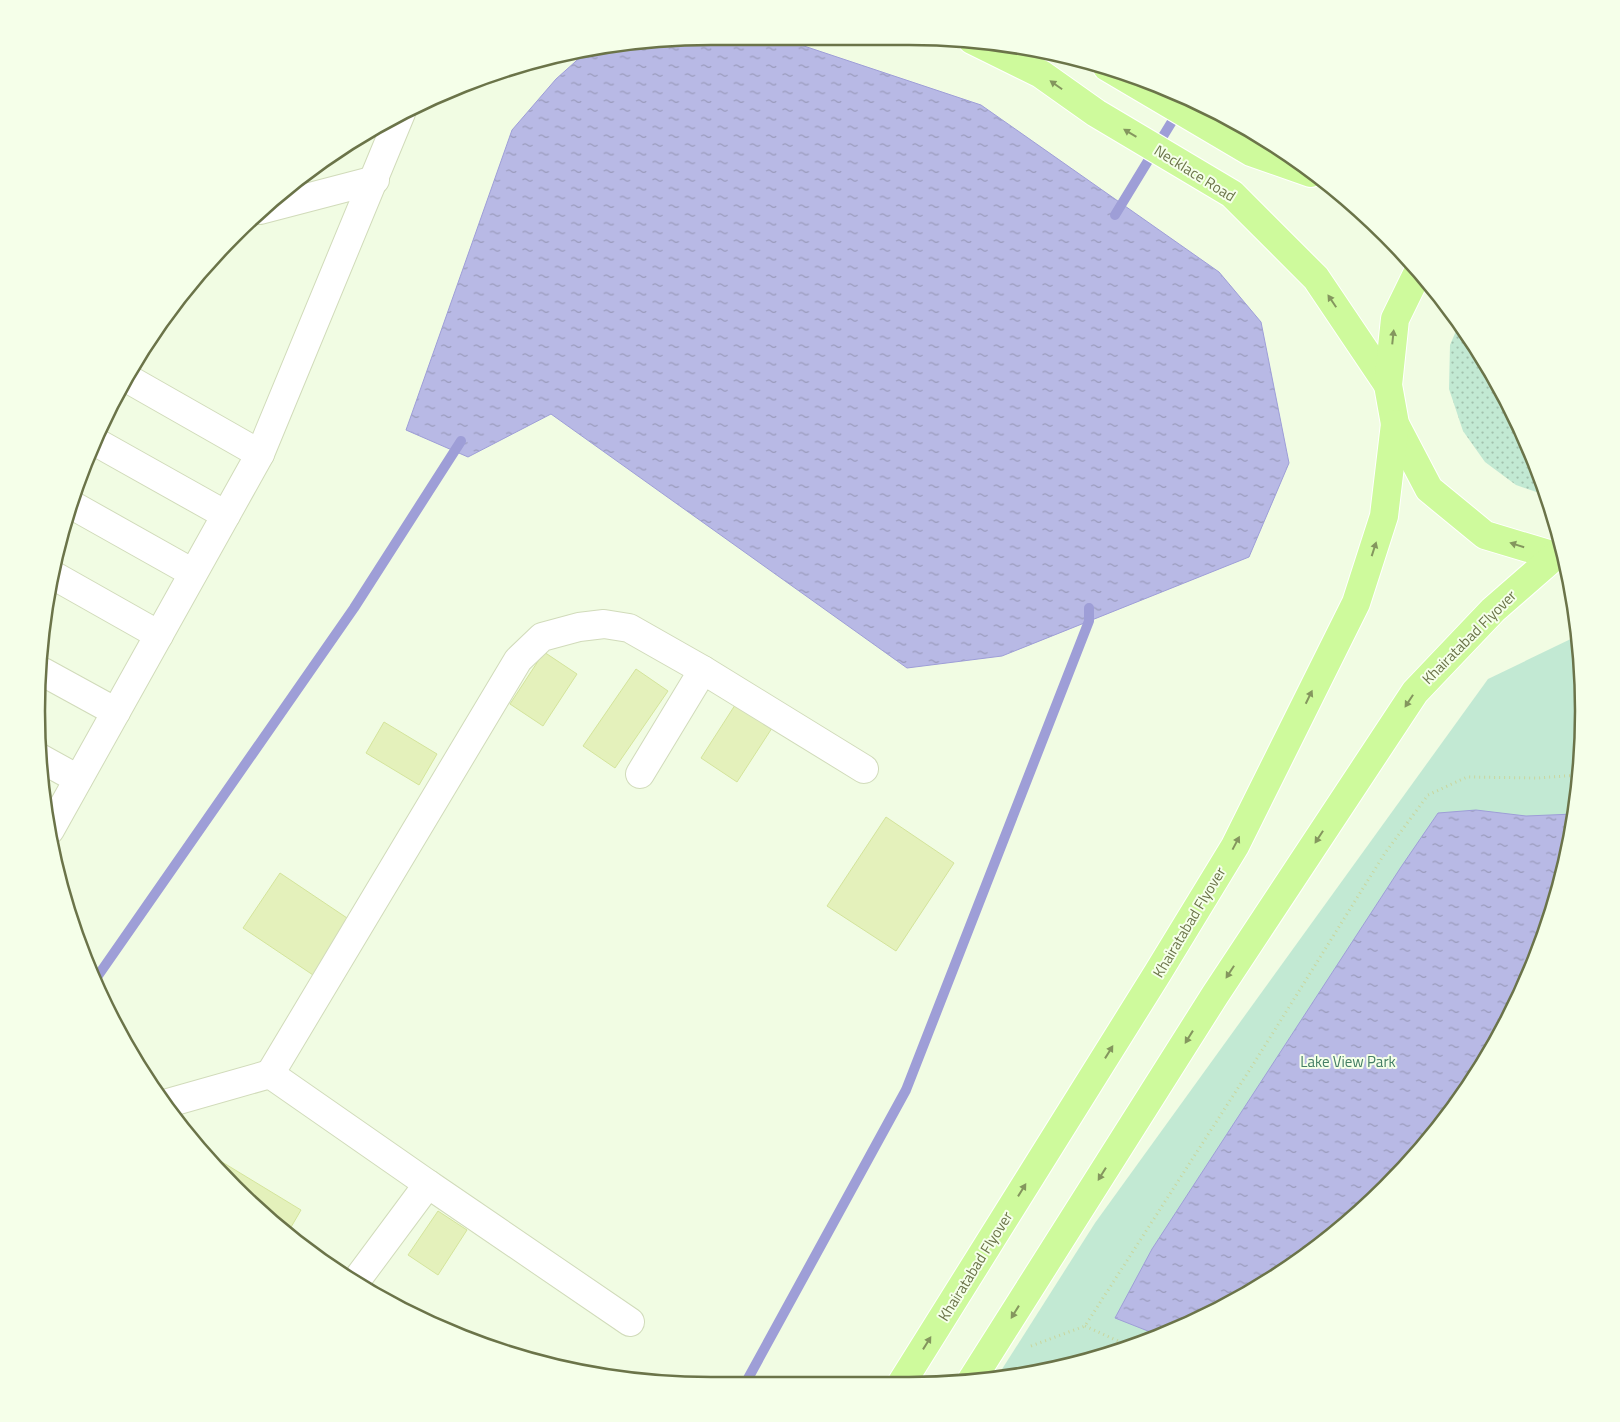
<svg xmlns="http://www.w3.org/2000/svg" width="1620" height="1422" font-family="'Titillium Web',sans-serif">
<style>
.grass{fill:url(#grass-dots)}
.park{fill:#c2e9d3}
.water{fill:url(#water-ripples);stroke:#9e9ed7}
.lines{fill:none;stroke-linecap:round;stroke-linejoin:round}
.stream{stroke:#9e9ed7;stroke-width:10}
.building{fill:#e4f1bb;stroke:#d4e49b}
.minor-casing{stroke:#d1dbba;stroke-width:30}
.major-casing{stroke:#fff;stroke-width:30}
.path{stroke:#c9d69e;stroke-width:3;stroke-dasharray:1 4;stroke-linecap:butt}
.minor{stroke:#fff;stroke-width:28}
.major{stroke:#cefa9c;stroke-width:28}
.oneway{fill:#84965e}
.labels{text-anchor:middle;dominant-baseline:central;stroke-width:4;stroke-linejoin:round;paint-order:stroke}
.street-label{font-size:15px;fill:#6b7449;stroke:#f5ffe9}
.park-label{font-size:15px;fill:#447f65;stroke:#f5ffe9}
.rim{fill:none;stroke:#6b7449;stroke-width:2.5}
</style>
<defs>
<pattern id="grass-dots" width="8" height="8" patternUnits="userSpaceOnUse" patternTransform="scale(1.25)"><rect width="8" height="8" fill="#c2e9d3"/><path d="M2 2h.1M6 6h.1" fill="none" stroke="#a2c1ad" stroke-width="1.8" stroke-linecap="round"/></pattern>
<pattern id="water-ripples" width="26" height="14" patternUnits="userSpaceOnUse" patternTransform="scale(1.25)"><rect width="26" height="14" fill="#b8b9e5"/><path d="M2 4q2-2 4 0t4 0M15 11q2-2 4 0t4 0" fill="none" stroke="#9a9bbc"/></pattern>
</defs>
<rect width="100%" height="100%" fill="#f1fce3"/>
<polygon class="grass" points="1459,324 1514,413 1545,495 1516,485 1485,462 1463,431 1449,389 1450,345"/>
<polygon class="park" points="1577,636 1582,667 1578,799 1548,928 1493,1048 1416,1156 1320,1246 1208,1316 1084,1363 997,1377 1095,1223 1488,679"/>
<g class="water">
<polygon points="777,37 981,105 1219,272 1261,322 1289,463 1249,557 1002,656 907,668 551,414 468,457 406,430 512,130 556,79 585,53 674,41"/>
<polygon points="1476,810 1526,816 1574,814 1548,928 1493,1048 1416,1156 1320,1246 1208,1316 1158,1335 1115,1318 1152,1249 1401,867 1438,813"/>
</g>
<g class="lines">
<g class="stream">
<polyline points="1115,215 1179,110"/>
<polyline points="95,980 354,608 461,441"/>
<polyline points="745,1384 906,1090 1089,621 1089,608"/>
</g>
</g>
<g class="building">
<polygon points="544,652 577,674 543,726 510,704"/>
<polygon points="636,669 668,691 615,768 583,746"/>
<polygon points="737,702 774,725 737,782 701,758"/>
<polygon points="384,722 437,754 419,785 366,753"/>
<polygon points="886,817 954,863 896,951 827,906"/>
<polygon points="280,873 350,920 313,975 243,928"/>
<polygon points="199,1148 301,1210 287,1234 204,1156"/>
<polygon points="438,1211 467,1230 438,1275 408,1255"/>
</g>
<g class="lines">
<g class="minor-casing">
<g id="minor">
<polyline points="260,210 375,180"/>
<polyline points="130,380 260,454"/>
<polyline points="94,441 226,515"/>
<polyline points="72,505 193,573"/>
<polyline points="51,574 159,635"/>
<polyline points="43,672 116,712"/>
<polyline points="38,757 78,779"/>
<polyline points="640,774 703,670"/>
<polyline points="50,830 260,454 401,113"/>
<polyline points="270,1074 518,660 542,637 579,627 604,624 629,628 703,670 864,769"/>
<polyline points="168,1103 270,1074 428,1184"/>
<polyline points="356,1281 428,1184 630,1322"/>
</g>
</g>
<g class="major-casing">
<g id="major">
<polyline points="972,40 1041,74 1096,113 1232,194 1316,278 1388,385"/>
<polyline points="1107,67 1251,152 1311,173"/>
<polyline points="1418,272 1395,319 1388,385 1395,424 1429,489 1485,535 1555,556 1564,555"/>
<polyline points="971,1381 1215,995 1415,692 1493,610 1555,556"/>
<polyline points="901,1384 1157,974 1235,846 1356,603 1384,516 1395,424"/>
</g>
</g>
<g class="path">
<polyline points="1085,1326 1129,1346"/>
<polyline points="1031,1346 1085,1326 1256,1060 1385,853 1428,795 1467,777 1538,778 1579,775"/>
</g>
<use href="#minor" class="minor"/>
<use href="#major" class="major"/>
</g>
<defs><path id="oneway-solid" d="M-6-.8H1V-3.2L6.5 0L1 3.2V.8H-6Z" transform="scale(1.25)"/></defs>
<g class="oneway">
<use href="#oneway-solid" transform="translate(1056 85) rotate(-145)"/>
<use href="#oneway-solid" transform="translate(1130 133) rotate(-149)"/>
<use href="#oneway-solid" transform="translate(1332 301) rotate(-124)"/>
<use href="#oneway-solid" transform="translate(1393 337) rotate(-84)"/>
<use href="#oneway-solid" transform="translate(1517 545) rotate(-163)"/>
<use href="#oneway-solid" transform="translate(1374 549) rotate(-72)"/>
<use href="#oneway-solid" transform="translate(1309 697) rotate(-64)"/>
<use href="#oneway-solid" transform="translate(1409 701) rotate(123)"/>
<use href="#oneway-solid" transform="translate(1319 837) rotate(123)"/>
<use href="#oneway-solid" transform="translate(1236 843) rotate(-62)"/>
<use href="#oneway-solid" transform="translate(1230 972) rotate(123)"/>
<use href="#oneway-solid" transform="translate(1189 1037) rotate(122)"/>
<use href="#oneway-solid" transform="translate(1109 1052) rotate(-58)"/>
<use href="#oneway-solid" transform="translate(1102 1174) rotate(122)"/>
<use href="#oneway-solid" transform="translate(1022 1190) rotate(-58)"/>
<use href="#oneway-solid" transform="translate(1015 1312) rotate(122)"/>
<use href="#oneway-solid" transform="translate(927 1343) rotate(-58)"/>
</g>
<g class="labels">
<g class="street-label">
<text transform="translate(1195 173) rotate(32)">Necklace Road</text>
<text transform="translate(1469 637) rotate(-45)">Khairatabad Flyover</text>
<text transform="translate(1189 922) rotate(-59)">Khairatabad Flyover</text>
<text transform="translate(975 1266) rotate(-58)">Khairatabad Flyover</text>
</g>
<g class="park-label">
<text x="1348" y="1061">Lake View Park</text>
</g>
</g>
<path d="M0 0H1620V1422H0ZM711 45H909A666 666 0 0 1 1575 711V711A666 666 0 0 1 909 1377H711A666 666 0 0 1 45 711V711A666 666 0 0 1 711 45Z" fill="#f5ffe9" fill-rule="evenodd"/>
<path class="rim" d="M711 45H909A666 666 0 0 1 1575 711V711A666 666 0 0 1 909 1377H711A666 666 0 0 1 45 711V711A666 666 0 0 1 711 45Z"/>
</svg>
